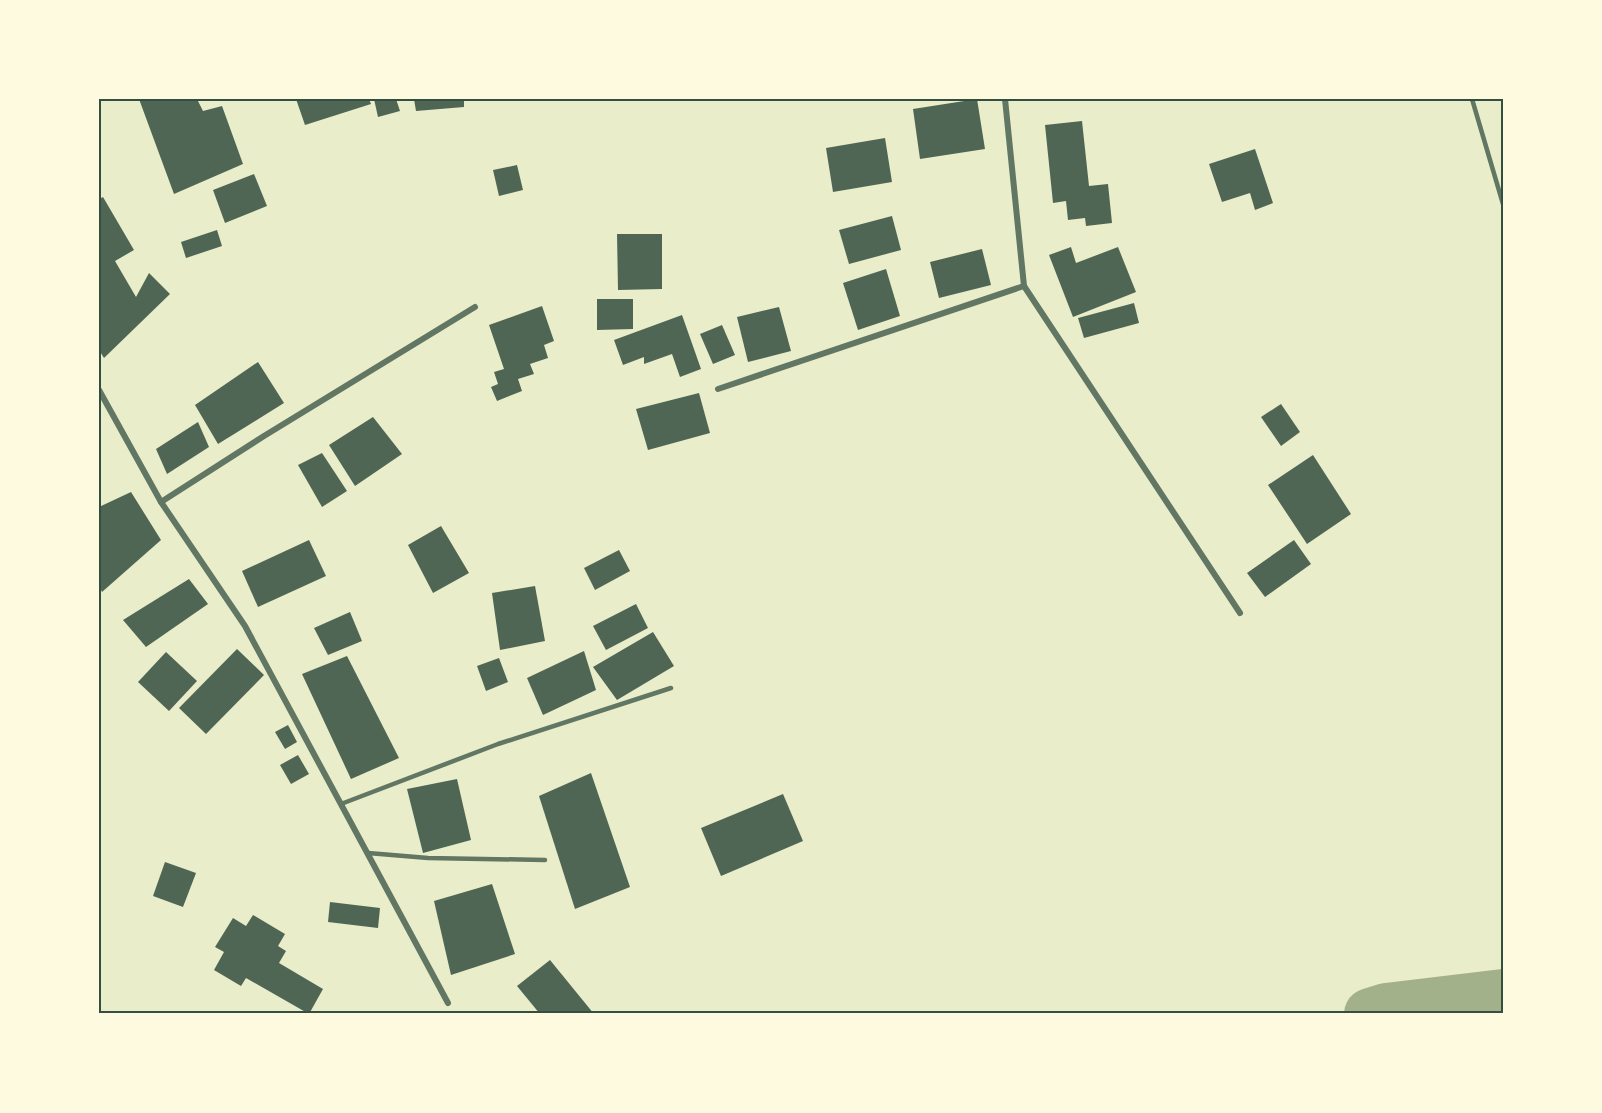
<svg xmlns="http://www.w3.org/2000/svg" width="1602" height="1113" font-family="Jost,sans-serif">
<style>
.lines{fill:none;stroke-linecap:round;stroke-linejoin:round}
.river{stroke:#a3b18a;stroke-width:52}
.building{fill:#4f6655}
.service{stroke:#617663;stroke-width:4.5}
.minor{stroke:#617663;stroke-width:6}
.neatline{fill:none;stroke:#344e41;stroke-width:2}
</style>
<rect width="100%" height="100%" fill="#e9edc9"/>
<g class="lines">
<polyline class="river" points="1370,1014 1386,1009 1503,995"/>
</g>
<g class="building">
<polygon points="139,99 197,99 203,111 222,106 243,164 174,194"/>
<polygon points="296,99 369,99 371,104 305,125"/>
<polygon points="374,99 396,99 400,111 378,117"/>
<polygon points="414,99 464,99 464,107 416,111"/>
<polygon points="977,99 985,149 920,159 913,109"/>
<polygon points="1082,121 1089,186 1108,184 1112,223 1086,226 1085,218 1068,220 1066,201 1053,203 1045,125"/>
<polygon points="885,138 892,182 833,192 826,148"/>
<polygon points="1255,149 1273,203 1255,210 1250,193 1222,202 1209,164"/>
<polygon points="517,165 523,190 499,196 493,170"/>
<polygon points="254,174 267,206 225,223 213,190"/>
<polygon points="103,197 134,250 115,261 136,297 149,273 170,294 104,358 99,350 99,199"/>
<polygon points="892,216 901,250 849,264 839,230"/>
<polygon points="217,230 222,246 186,258 181,242"/>
<polygon points="617,234 662,234 662,289 618,290"/>
<polygon points="1071,247 1076,263 1118,247 1136,292 1073,317 1049,255"/>
<polygon points="982,249 991,285 939,298 930,262"/>
<polygon points="886,269 900,316 858,330 843,283"/>
<polygon points="597,299 633,299 633,329 597,330"/>
<polygon points="1134,303 1139,323 1084,338 1078,318"/>
<polygon points="542,306 554,341 544,345 548,358 530,364 534,374 518,379 522,391 497,401 491,387 498,384 494,372 504,369 489,325"/>
<polygon points="779,307 791,351 748,362 737,317"/>
<polygon points="682,315 701,369 680,377 672,354 644,364 644,357 623,365 614,340"/>
<polygon points="722,325 735,355 713,364 700,334"/>
<polygon points="258,362 284,403 218,444 195,405"/>
<polygon points="699,393 710,433 648,450 636,409"/>
<polygon points="1281,404 1300,432 1281,446 1261,417"/>
<polygon points="373,417 402,454 355,486 329,445"/>
<polygon points="198,422 209,447 167,474 156,449"/>
<polygon points="322,453 347,491 322,507 298,465"/>
<polygon points="1313,455 1351,514 1307,544 1268,485"/>
<polygon points="131,492 161,540 102,592 99,586 99,507"/>
<polygon points="441,526 469,573 433,593 408,545"/>
<polygon points="309,540 326,576 258,607 242,571"/>
<polygon points="1294,540 1311,564 1265,597 1247,573"/>
<polygon points="619,550 630,571 595,590 584,568"/>
<polygon points="189,579 208,604 146,647 123,620"/>
<polygon points="535,586 545,641 500,650 492,593"/>
<polygon points="636,604 648,628 606,650 593,626"/>
<polygon points="350,612 362,641 328,655 314,628"/>
<polygon points="653,632 674,666 617,700 593,667"/>
<polygon points="237,649 264,675 206,734 179,708"/>
<polygon points="584,651 596,690 543,715 527,678"/>
<polygon points="166,652 197,681 169,711 138,682"/>
<polygon points="347,656 399,758 351,779 302,674"/>
<polygon points="499,658 508,682 486,691 477,666"/>
<polygon points="288,725 297,742 285,749 275,732"/>
<polygon points="298,755 309,774 291,784 280,765"/>
<polygon points="591,773 630,887 575,909 539,796"/>
<polygon points="457,779 471,840 423,853 407,789"/>
<polygon points="783,794 803,841 721,876 701,828"/>
<polygon points="165,862 196,873 183,907 153,896"/>
<polygon points="492,884 515,954 451,975 434,901"/>
<polygon points="330,902 380,908 378,928 328,922"/>
<polygon points="253,915 285,934 278,946 286,951 279,963 323,989 309,1014 246,978 241,986 214,970 224,952 215,947 233,918 246,926"/>
<polygon points="550,960 594,1014 540,1014 517,986"/>
</g>
<g class="lines">
<g class="service">
<polyline points="1472,99 1503,204"/>
<polyline points="341,804 498,744 671,688"/>
<polyline points="368,853 428,858 545,860"/>
</g>
<g class="minor">
<polyline points="1005,99 1024,286 1240,613"/>
<polyline points="718,389 1024,286"/>
<polyline points="99,390 161,502 245,626 448,1003"/>
<polyline points="161,502 264,436 475,307"/>
</g>
</g>
<rect width="1602" height="1113" fill="none" stroke="#fefae0" stroke-width="201"/>
<rect x="100" y="100" width="1402" height="912" class="neatline"/>
</svg>
